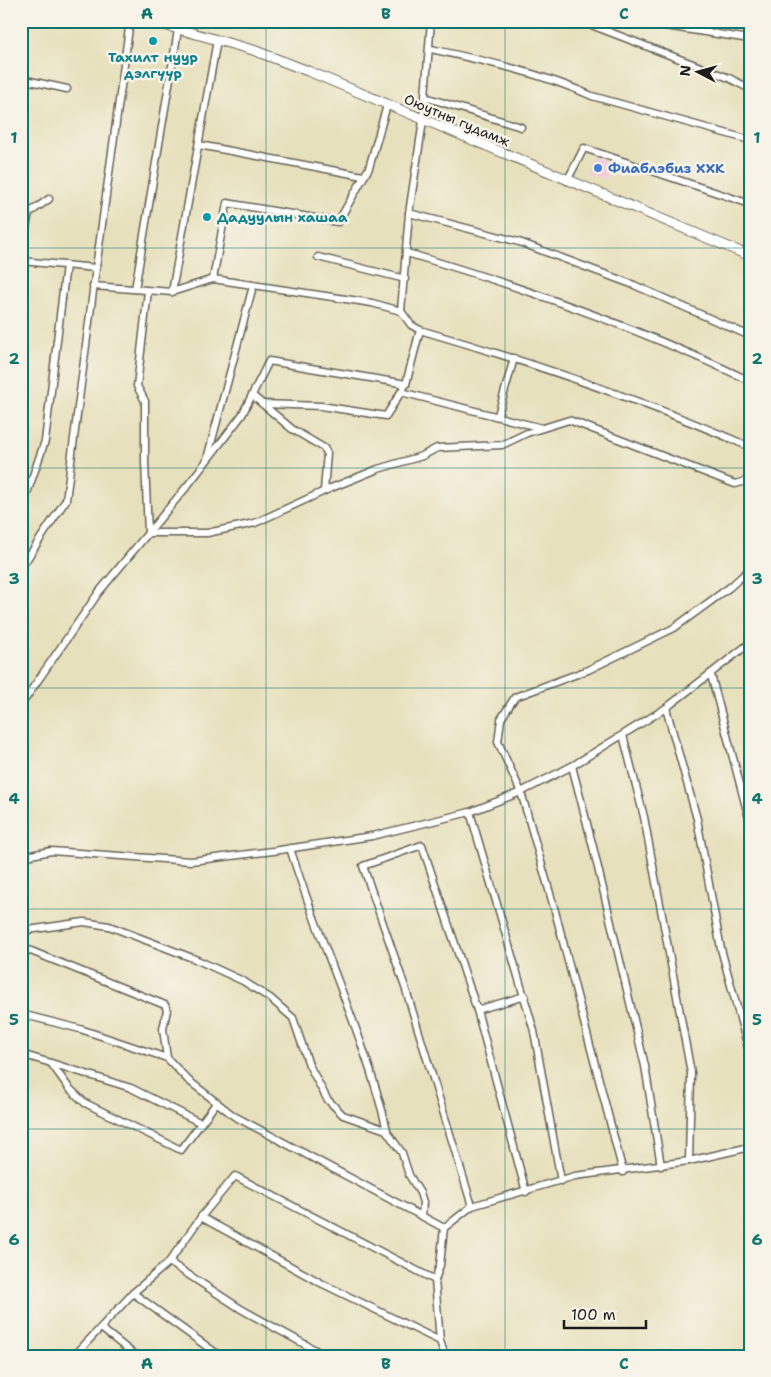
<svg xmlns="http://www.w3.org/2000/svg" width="771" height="1377" font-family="'Shantell Sans',sans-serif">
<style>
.built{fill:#f3cfde}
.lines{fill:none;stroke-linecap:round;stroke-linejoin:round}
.street-casing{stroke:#636154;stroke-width:9}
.secondary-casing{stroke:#636154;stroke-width:11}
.street{stroke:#fff;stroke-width:6}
.secondary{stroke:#fff;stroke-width:9}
.grid{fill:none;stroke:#0f766e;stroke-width:1;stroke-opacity:0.55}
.culture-dot{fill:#0f9aa8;stroke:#f7f3e8;stroke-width:2}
.shop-dot{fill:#3f7fe0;stroke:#f7f3e8;stroke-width:2}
.labels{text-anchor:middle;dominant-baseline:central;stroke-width:5;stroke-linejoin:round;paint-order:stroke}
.culture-label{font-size:14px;font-weight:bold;fill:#0d838f;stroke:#f7f3e8}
.street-label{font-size:14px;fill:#1c1c1c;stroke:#f7f3e8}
.shop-label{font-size:14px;font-weight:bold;fill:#366cbe;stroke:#f7f3e8;text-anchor:start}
.neatline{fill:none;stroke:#0f766e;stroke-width:2}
.grid-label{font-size:16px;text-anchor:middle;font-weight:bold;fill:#0f766e}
</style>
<rect width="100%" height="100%" fill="#f7f3e8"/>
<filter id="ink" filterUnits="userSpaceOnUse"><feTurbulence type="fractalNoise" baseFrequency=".02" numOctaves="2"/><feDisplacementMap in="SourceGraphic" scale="10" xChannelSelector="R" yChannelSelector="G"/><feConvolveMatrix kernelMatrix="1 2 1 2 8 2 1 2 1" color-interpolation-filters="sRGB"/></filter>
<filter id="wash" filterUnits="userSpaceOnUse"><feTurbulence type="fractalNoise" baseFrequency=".0096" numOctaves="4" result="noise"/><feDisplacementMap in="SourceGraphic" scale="20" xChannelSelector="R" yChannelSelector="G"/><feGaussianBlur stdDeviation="1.12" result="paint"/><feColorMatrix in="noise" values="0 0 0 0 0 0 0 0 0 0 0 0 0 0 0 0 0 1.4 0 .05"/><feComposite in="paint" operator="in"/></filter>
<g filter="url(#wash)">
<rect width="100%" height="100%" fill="#e7e0bc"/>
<polygon class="built" points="592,156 611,163 605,179 586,173"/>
</g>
<g filter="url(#ink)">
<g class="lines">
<g class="street-casing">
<g id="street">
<polyline points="581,21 729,78 750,89"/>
<polyline points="633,21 750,39"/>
<path d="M217 40 172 292 213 279 372 303 401 311 411 325 420 330C533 363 643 400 750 447"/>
<path d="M431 49C485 61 541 73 592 96L750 140"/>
<polyline points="21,79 67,89"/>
<polyline points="425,97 521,127"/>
<polyline points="199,145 363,176"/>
<polyline points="567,181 584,148 750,204"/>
<polyline points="409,213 519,242 634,285 750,336"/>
<polyline points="21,251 29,213 49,199"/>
<path d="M407 253C523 287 641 329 750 381"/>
<polyline points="318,257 405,279"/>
<polyline points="21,261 96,268 130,21"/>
<polyline points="213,279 227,203 338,222 369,168 387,105"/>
<polyline points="93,286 172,292"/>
<polyline points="135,289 178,30"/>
<polyline points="148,291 137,386 145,401 145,462 148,533 207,533 255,523 331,488 378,469 422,456 437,448 502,445 527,433 569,420 735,484 750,480"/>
<polyline points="401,311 409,213 423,121 431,21"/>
<polyline points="401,392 542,428"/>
<polyline points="253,396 292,429 324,448 327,453 324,491"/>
<polyline points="263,404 321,406 386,416 406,384 420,330"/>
<polyline points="498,415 514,358"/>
<polyline points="207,459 253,286"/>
<polyline points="21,521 25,499 45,441 66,265"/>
<polyline points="21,568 66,500 96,268"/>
<polyline points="711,675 750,822"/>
<polyline points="21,705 99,592 188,485 242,415 269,361 406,384"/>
<polyline points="666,708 697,819 721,949 750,1055"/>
<polyline points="623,735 644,817 691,1073 689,1161"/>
<polyline points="572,766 593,847 645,1066 661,1166"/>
<polyline points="470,812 534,1031 561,1181"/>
<path d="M290 848C319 943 364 1033 387 1130"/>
<polyline points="21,857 51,851 191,861 273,851 372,836 470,812 521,792 572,766 666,708 750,643"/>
<polyline points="21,931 84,922 109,926 195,959 243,981 270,998 293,1018 309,1065 327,1099 343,1115 386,1130 402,1153 409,1175 420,1193 423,1202 422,1216"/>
<polyline points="21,947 165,1005 167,1010 163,1029 167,1058"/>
<polyline points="477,1010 525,996"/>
<polyline points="21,1014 80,1029 167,1058 188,1080 234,1116 444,1228"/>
<polyline points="21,1054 51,1063"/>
<polyline points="199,1122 131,1088 51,1063 69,1088 85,1103 181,1150 217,1102"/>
<polyline points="623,1172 555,911 521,792 498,742 501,719 515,697 588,670 674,628 730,587 750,569"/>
<polyline points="472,1206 406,990 363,866 422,845 477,1010 526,1192"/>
<polyline points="201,1217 321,1283 440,1341"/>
<polyline points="169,1262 241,1309 326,1356"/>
<polyline points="133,1293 220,1356"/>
<polyline points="101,1328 136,1356"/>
<polyline points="74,1356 133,1293 169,1262 201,1217 235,1176 435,1280"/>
<polyline points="445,1356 440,1341 435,1280 440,1265 444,1228 472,1206 575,1176 689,1161 750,1147"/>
</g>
</g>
<g class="secondary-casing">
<polyline id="secondary" points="150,21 253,50 308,71 750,256"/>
</g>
<use href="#street" class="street"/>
<use href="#secondary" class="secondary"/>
</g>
</g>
<path class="grid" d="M266 21V1356M505 21V1356M21 248H750M21 468H750M21 688H750M21 909H750M21 1129H750"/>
<g class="culture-dot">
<circle cx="153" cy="41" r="5"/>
<circle cx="207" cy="217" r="5"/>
</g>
<circle class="shop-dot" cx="598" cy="168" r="5"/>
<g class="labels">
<g class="culture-label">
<text x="153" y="57">Тахилт нуур<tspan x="153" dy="16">дэлгүүр</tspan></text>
<text x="217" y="217" text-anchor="start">Дадуулын хашаа</text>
</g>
<g class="street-label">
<text transform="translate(457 120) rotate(23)">Оюутны гудамж</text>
</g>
<g class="shop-label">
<text x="608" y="168">Фиаблэбиз ХХК</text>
</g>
</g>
<rect width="771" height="1377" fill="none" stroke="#f7f3e8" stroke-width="55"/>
<g transform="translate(698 72) rotate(276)" stroke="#f7f3e8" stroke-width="4" paint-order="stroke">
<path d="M0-4L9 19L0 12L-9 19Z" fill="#1c1c1c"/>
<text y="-8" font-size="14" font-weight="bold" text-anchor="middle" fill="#1c1c1c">N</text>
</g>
<path d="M564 1320v8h82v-8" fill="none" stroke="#1c1c1c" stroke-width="2.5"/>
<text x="571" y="1320" font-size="15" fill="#1c1c1c" stroke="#f7f3e8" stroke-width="4" paint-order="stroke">100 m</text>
<rect x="28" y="28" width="716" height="1322" class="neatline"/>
<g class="grid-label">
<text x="147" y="19">A</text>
<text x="386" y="19">B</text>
<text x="624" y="19">C</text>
<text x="14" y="143">1</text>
<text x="757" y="143">1</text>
<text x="14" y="364">2</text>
<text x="757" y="364">2</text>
<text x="14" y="584">3</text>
<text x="757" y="584">3</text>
<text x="14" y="804">4</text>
<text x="757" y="804">4</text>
<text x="14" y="1025">5</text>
<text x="757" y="1025">5</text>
<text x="14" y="1245">6</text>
<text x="757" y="1245">6</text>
<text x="147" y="1369">A</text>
<text x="386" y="1369">B</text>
<text x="624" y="1369">C</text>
</g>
</svg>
